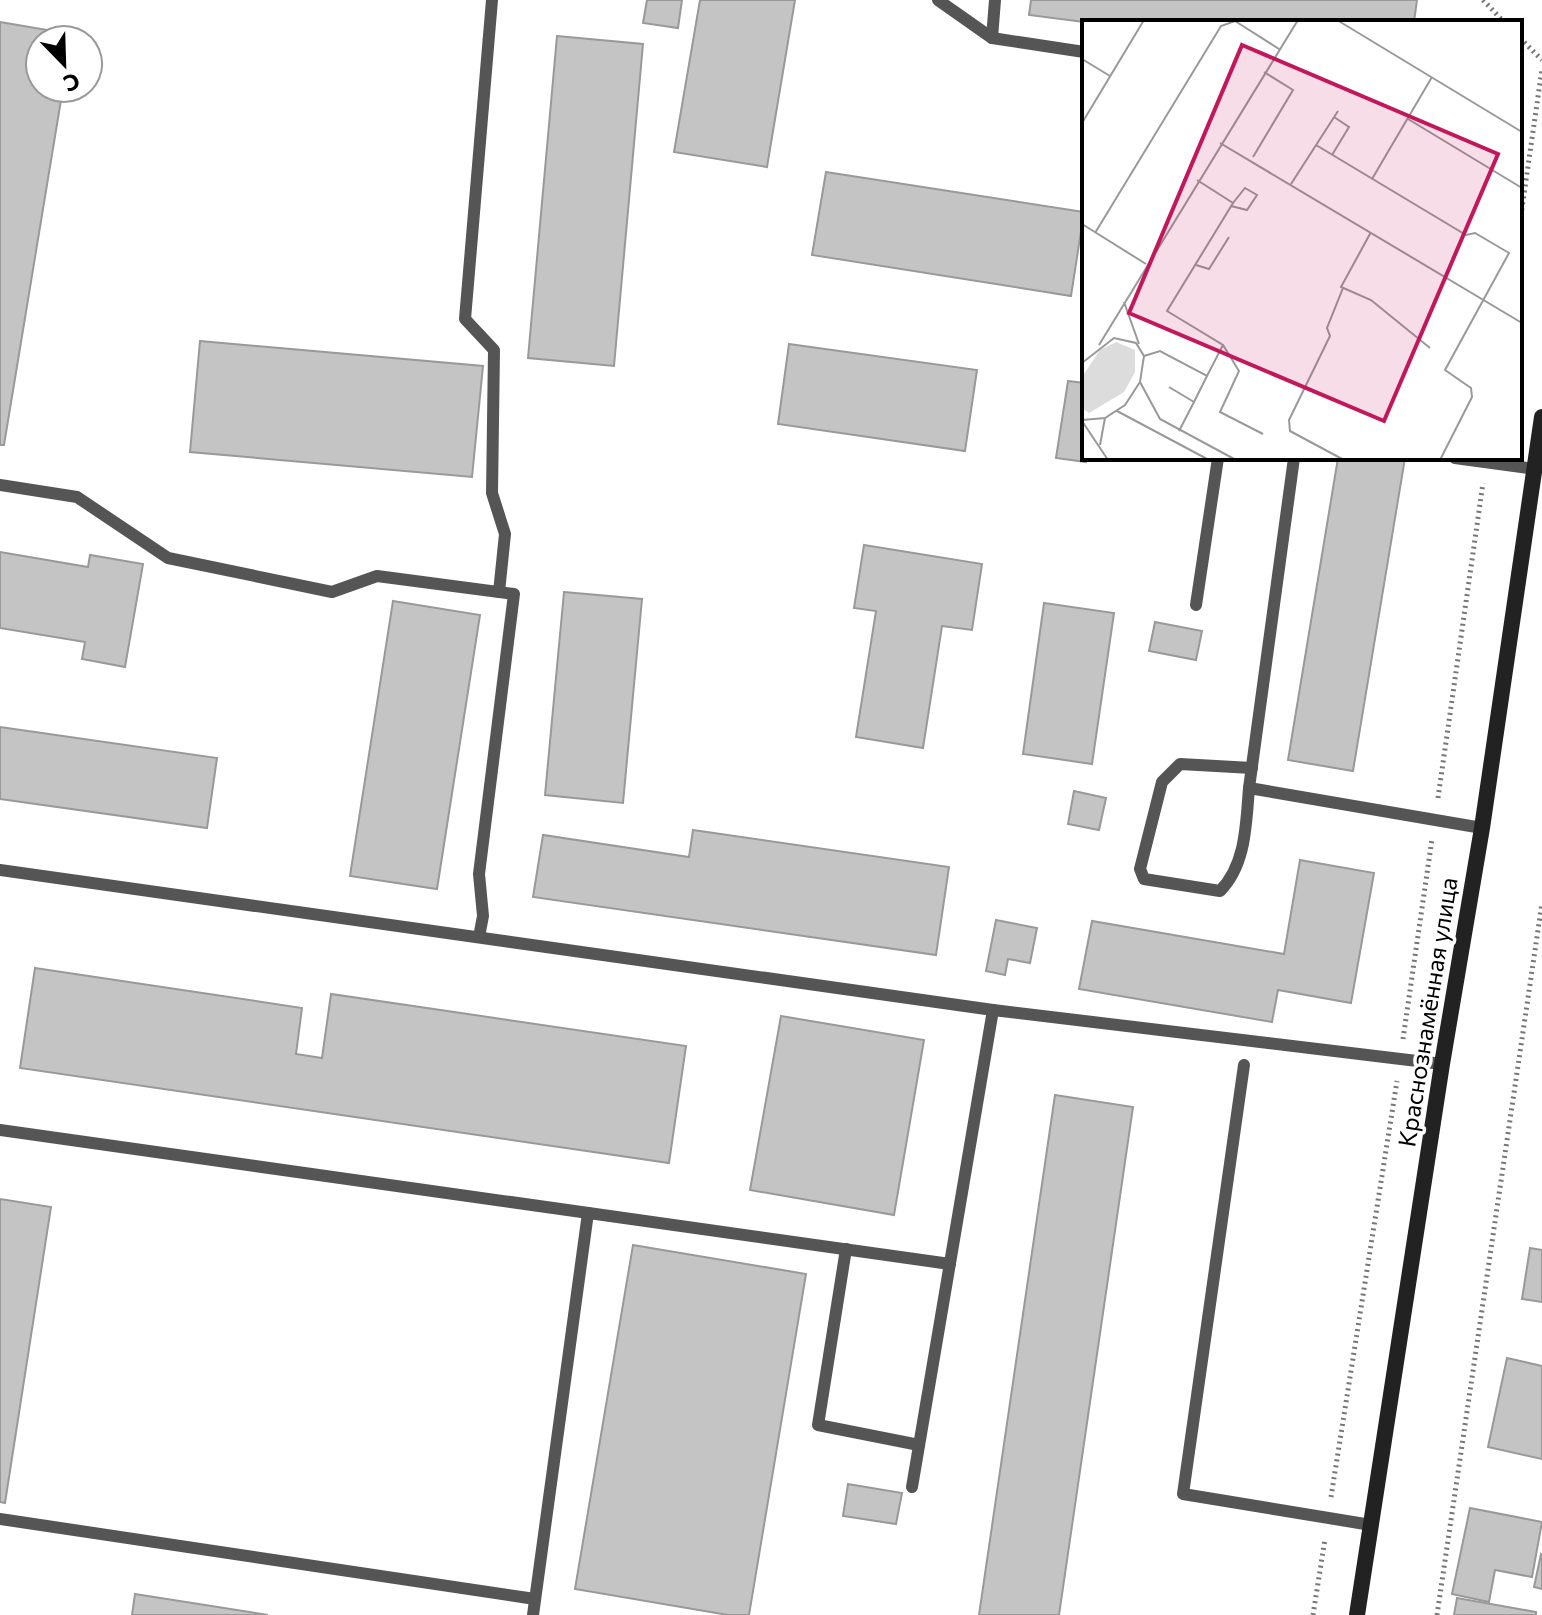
<svg xmlns="http://www.w3.org/2000/svg" width="1542" height="1615" font-family="Commissioner,sans-serif">
<style>
.building{fill:#c4c4c4;stroke:#999;stroke-width:2}
.lines{fill:none;stroke-linecap:round;stroke-linejoin:round}
.path{stroke:#777;stroke-width:5;stroke-dasharray:2 4;stroke-linecap:butt}
.lane{stroke:#555;stroke-width:12}
.secondary{stroke:#222;stroke-width:16}
.labels{text-anchor:middle;dominant-baseline:central;stroke-width:7;stroke-linejoin:round;paint-order:stroke}
.street-label{font-size:24px;fill:#000;stroke:#fff}
.inset-road{fill:none;stroke:#999;stroke-width:2}
.view{fill:#c2185b;fill-opacity:0.15;stroke:#c2185b;stroke-width:4}
.inset-edge{fill:none;stroke:#000;stroke-width:4}
</style>
<rect width="100%" height="100%" fill="#fff"/>
<g class="building">
<polygon points="647,0 682,0 678,28 643,23"/>
<polygon points="700,0 795,0 767,167 674,152"/>
<polygon points="1031,0 1417,0 1414,22 1084,22 1029,15"/>
<polygon points="0,22 71,34 70,40 40,40 40,88 63,88 4,445 0,445"/>
<polygon points="557,36 643,44 614,366 528,358"/>
<polygon points="826,172 1084,212 1071,296 812,255"/>
<polygon points="200,341 483,366 472,477 190,452"/>
<polygon points="789,344 977,370 965,451 778,424"/>
<polygon points="1068,381 1084,383 1086,462 1056,458"/>
<polygon points="1338,458 1405,458 1353,771 1288,760"/>
<polygon points="864,545 982,564 972,630 942,626 923,748 856,737 876,611 854,608"/>
<polygon points="0,552 88,567 90,555 143,564 125,667 82,659 85,642 0,628"/>
<polygon points="564,592 642,599 623,803 545,795"/>
<polygon points="393,601 480,615 437,889 350,876"/>
<polygon points="1044,603 1114,613 1092,764 1023,754"/>
<polygon points="1155,622 1202,631 1196,660 1149,651"/>
<polygon points="0,727 217,758 207,828 0,799"/>
<polygon points="1074,791 1106,798 1099,830 1068,824"/>
<polygon points="693,830 949,867 936,955 533,897 543,835 689,857"/>
<polygon points="1300,860 1374,873 1351,1003 1278,990 1272,1022 1079,989 1092,921 1284,954"/>
<polygon points="996,920 1037,928 1030,963 1008,959 1005,975 986,971"/>
<polygon points="35,968 302,1008 296,1054 322,1058 331,994 686,1046 669,1163 20,1068"/>
<polygon points="781,1016 924,1040 894,1215 750,1190"/>
<polygon points="1055,1095 1133,1107 1059,1615 979,1615"/>
<polygon points="0,1199 51,1207 5,1503 0,1502"/>
<polygon points="633,1245 806,1274 749,1615 728,1615 575,1589"/>
<polygon points="1530,1248 1542,1250 1542,1302 1522,1299"/>
<polygon points="1507,1358 1542,1366 1542,1459 1488,1447"/>
<polygon points="848,1484 902,1493 896,1524 843,1516"/>
<polygon points="1470,1508 1542,1522 1532,1577 1495,1570 1489,1602 1452,1594"/>
<polygon points="1541,1554 1542,1555 1542,1589 1534,1587"/>
<polygon points="135,1594 268,1615 132,1615"/>
<polygon points="1457,1598 1536,1612 1536,1615 1454,1615"/>
</g>
<g class="lines">
<g class="path">
<polyline points="1483,0 1504,22"/>
<polyline points="1520,38 1542,60"/>
<polyline points="1520,222 1542,69"/>
<polyline points="1438,798 1483,483"/>
<polyline points="1403,1039 1432,839"/>
<polyline points="1331,1497 1397,1081"/>
<polyline points="1313,1615 1325,1539"/>
<polyline points="1437,1615 1542,903"/>
</g>
<g class="lane">
<polyline points="492,0 465,319 494,350 492,493 505,534 499,592"/>
<polyline points="938,0 992,38 1084,52"/>
<polyline points="992,38 995,0"/>
<polyline points="1294,458 1249,788 1482,828"/>
<polyline points="1455,458 1535,469"/>
<polyline points="0,485 77,497 168,558 332,592 377,576 514,594 479,874 483,916 479,937"/>
<polyline points="1196,605 1218,458"/>
<path d="M1249 788C1246 824 1246 865 1220 891L1144 879 1140 869 1162 782 1180 764 1252 768"/>
<polyline points="0,870 993,1010 1442,1064"/>
<polyline points="1244,1065 1183,1494 1371,1525"/>
<polyline points="0,1130 950,1264"/>
<polyline points="846,1249 818,1425 919,1445"/>
<polyline points="912,1487 993,1010"/>
<polyline points="0,1519 535,1599"/>
<polyline points="533,1615 588,1213"/>
</g>
<polyline class="secondary" points="1357,1615 1442,1064 1482,828 1542,417"/>
</g>
<g class="labels">
<g class="street-label">
<text transform="translate(1427 1012) rotate(-81)">Краснознамённая улица</text>
</g>
</g>
<g transform="translate(1082 20)">
<rect width="440" height="440" fill="#fff"/>
<path d="M34 322 53 330V352L42 372 7 393 0 388V357L18 330Z" fill="#dcdcdc"/>
<path class="inset-road" d="M255 0 440 112M0 39 28 56M326 99 440 168M0 103 62 0M138 123 440 303M234 125 384 215 393 213 427 233 363 350 389 368 390 377 358 440M250 135 267 107 252 97M171 137 211 70 182 52M290 159 350 57M115 160 151 183 85 291 141 325 157 351 138 392 181 414M209 164 256 91M149 186 165 190 175 175 163 168 151 183M0 204 64 244M289 212 259 267 289 280 348 328M13 213 139 6 153 1 197 29M114 245 127 249 147 217M261 268 245 308 248 316 207 400 208 411 262 440M42 282 57 324M17 325 216 0M62 336 78 331 125 356 141 325M0 343 32 318 54 323 62 336 58 362 43 385 23 398 0 400M58 362 78 399 154 440M87 367 112 382 97 411M112 382 125 356M35 391 127 440M0 401 26 440M18 425 23 398"/>
<path class="view" d="M160 25 416 134 302 401 47 293Z"/>
<rect width="440" height="440" class="inset-edge"/>
</g>
<g transform="translate(64 64) rotate(157)"><circle r="38" fill="#ffffff" stroke="#999999" stroke-width="2"/>
<path d="M0-6L14 30L0 20L-14 30Z" fill="#000000"/>
<text y="-12" font-size="22" font-weight="bold" text-anchor="middle" fill="#000000">С</text>
</g>
</svg>
